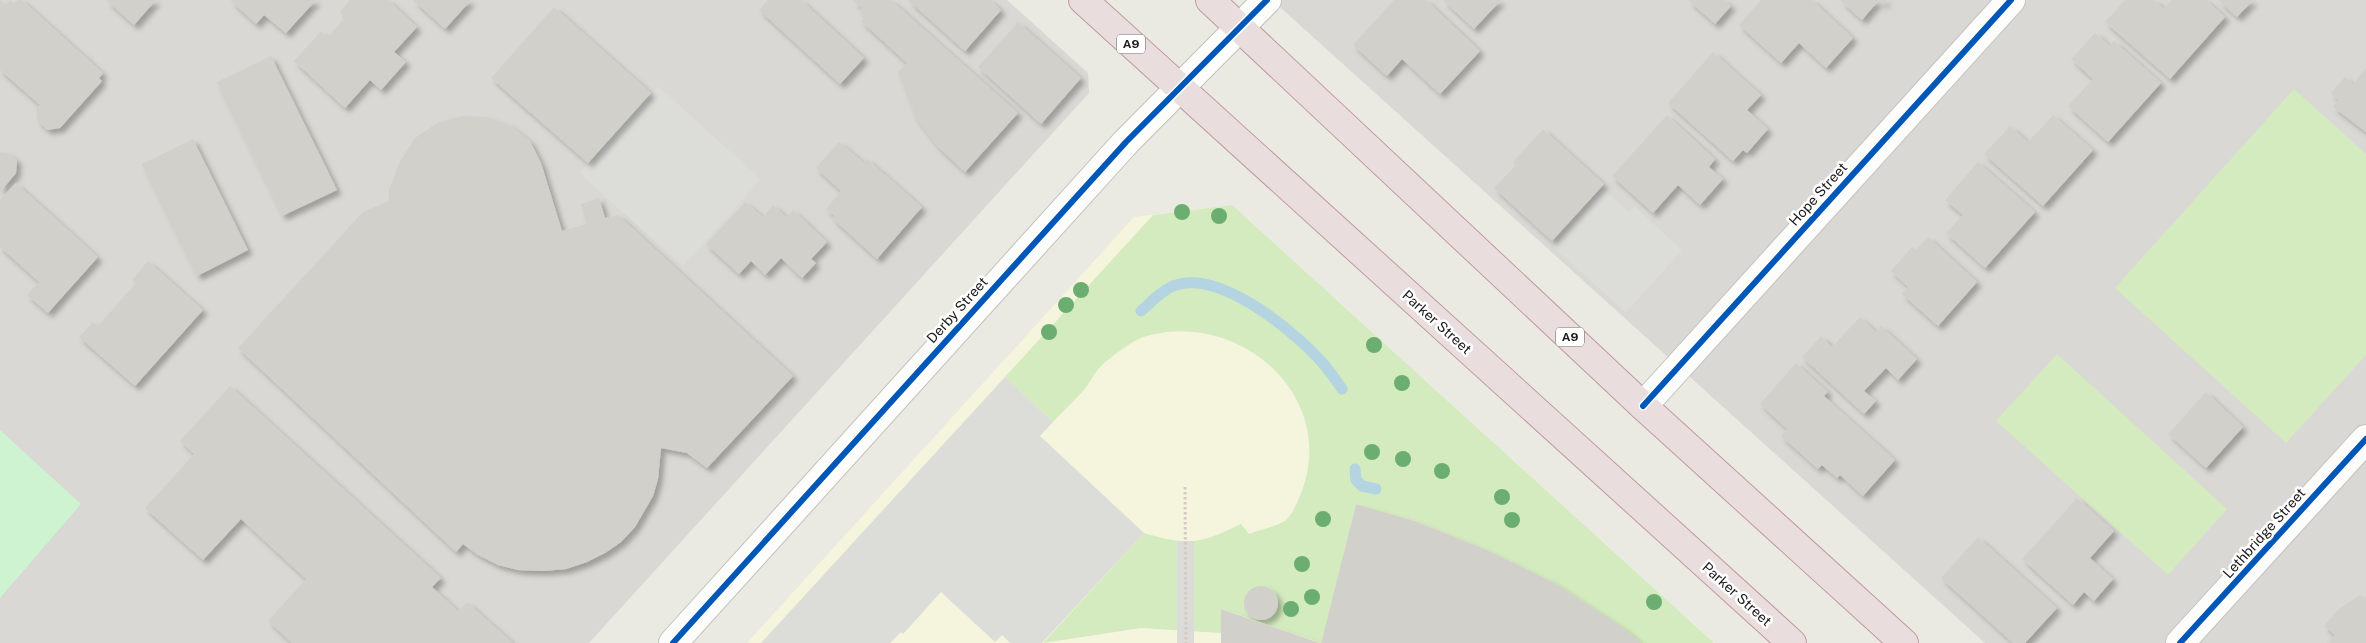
<svg xmlns="http://www.w3.org/2000/svg" width="2366" height="643" font-family="'Public Sans',sans-serif">
<style>
.residential{fill:#d9d8d4}
.education{fill:#f4f5dc}
.grass{fill:#d3ebbe}
.park{fill:#cef3d0}
.parking{fill:#dcdcd9}
.pier{fill:#dcdbd8}
.lines{fill:none;stroke-linecap:round;stroke-linejoin:round}
.stream{stroke:#b3d4e0;stroke-width:11}
.building{fill:#d2d0cb;filter:url(#shadow)}
.minor-casing{stroke:#c2c2bf;stroke-width:30}
.highway-casing{stroke:#c09aa1;stroke-width:30}
.path{stroke:#d6c8c3;stroke-width:3;stroke-dasharray:2.5 2.5;stroke-linecap:butt}
.minor{stroke:#fcfcfb;stroke-width:28}
.highway{stroke:#e9dddd;stroke-width:28}
.cycleway-casing{stroke:#fff;stroke-width:9}
.cycleway{stroke:#0057b8;stroke-width:6}
.tree{fill:#6cae72}
.labels{text-anchor:middle;dominant-baseline:central;stroke-width:5;stroke-linejoin:round;paint-order:stroke}
.shield{fill:#fff;stroke:#5f5f5f;stroke-width:1}
.shield-label{font-size:12px;font-weight:bold;fill:#1b1b1b}
.street-label{font-size:14px;fill:#1b1b1b;stroke:#fff}
</style>
<defs>
<filter id="shadow"><feDropShadow dx="4.5" dy="4.5" stdDeviation="2.5" flood-color="#0004"/></filter>
</defs>
<rect width="100%" height="100%" fill="#eae9e2"/>
<g class="residential">
<polygon points="0,0 1007,0 1088,73 1089,93 589,643 0,643"/>
<polygon points="1272,0 2366,0 2366,643 1985,643"/>
</g>
<polygon class="education" points="1232,205 1714,643 747,643 1134,217"/>
<g class="grass">
<polygon points="2294,89 2366,154 2366,355 2286,443 2115,288"/>
<path d="M1232 205 1714 643H1641L1553 582 1485 549 1415 521 1356 504 1321 643 1222 609 1221 633 1141 628 1043 643 1144 533C1187 546 1201 544 1241 524L1249 534C1260 530 1274 527 1285 521 1293 515 1299 498 1303 488 1336 392 1235 308 1143 337 1132 341 1104 361 1097 371 1092 377 1088 386 1082 392 1073 402 1062 412 1053 422L1005 377 1153 215Z"/>
<polygon points="2057,354 2227,509 2168,575 1996,421"/>
</g>
<polygon class="park" points="0,430 81,504 0,598"/>
<g class="parking">
<polygon points="658,86 761,179 683,266 579,173"/>
<polygon points="1604,189 1629,212 1634,206 1682,250 1626,313 1553,247"/>
<polygon points="1005,377 1053,422 1040,436 1144,533 1042,643 1010,643 1002,635 995,642 941,592 903,634 901,632 890,643 761,643"/>
</g>
<rect class="pier" x="1177" y="541" width="17" height="102"/>
<g class="lines">
<g class="stream">
<path d="M1141 311C1150 303 1160 292 1171 287 1215 266 1290 328 1319 359 1328 368 1335 379 1342 389"/>
<polyline points="1355,469 1356,480 1362,486 1376,489"/>
</g>
</g>
<g class="building">
<polygon points="0,0 6,5 10,0 14,4 18,0 22,0 103,73 99,78 102,81 60,128 47,130 38,121 36,109 40,105 0,70"/>
<polygon points="106,0 156,0 134,25"/>
<polygon points="230,0 316,0 286,33 264,15 256,24"/>
<polygon points="350,0 388,0 417,27 394,52 406,62 381,90 370,80 345,108 294,61 321,31 328,37 345,17 340,12"/>
<polygon points="413,0 471,0 445,29"/>
<polygon points="768,0 801,0 864,58 840,84 759,10"/>
<polygon points="853,0 891,0 1018,113 965,172 938,147 916,118 898,72 907,63 861,21 865,17 861,13 861,7"/>
<polygon points="908,0 990,0 1001,10 965,51"/>
<polygon points="1394,0 1426,0 1480,51 1440,94 1402,59 1387,76 1353,45"/>
<polygon points="1443,0 1501,0 1474,29"/>
<polygon points="1688,0 1724,0 1731,6 1715,24"/>
<polygon points="1761,0 1812,0 1853,38 1826,68 1799,43 1781,63 1739,25"/>
<polygon points="1840,0 1887,0 1883,4 1879,0 1862,20"/>
<polygon points="2125,0 2154,0 2164,9 2171,0 2206,0 2225,17 2170,79 2105,22"/>
<polygon points="2218,0 2253,0 2237,17"/>
<polygon points="554,7 651,93 588,163 491,78"/>
<polygon points="1018,22 1081,78 1041,124 978,67"/>
<polygon points="2095,33 2110,46 2114,41 2161,83 2108,142 2068,106 2093,79 2071,59"/>
<polygon points="1713,52 1761,95 1747,110 1768,129 1747,153 1743,150 1733,161 1668,103"/>
<polygon points="271,56 337,190 282,216 217,82"/>
<polygon points="2366,68 2366,132 2333,107 2338,100 2331,93 2345,77 2353,84"/>
<polygon points="1667,115 1715,159 1709,167 1723,179 1700,205 1678,185 1653,213 1612,176"/>
<polygon points="2053,115 2093,150 2043,206 1984,154 2010,126 2028,142"/>
<polygon points="461,116 487,117 511,126 530,141 541,163 562,231 587,224 581,204 599,198 605,218 618,215 793,376 707,468 687,453 661,448 658,479 653,496 635,527 621,542 605,553 587,562 566,569 543,571 518,570 498,565 478,555 463,544 456,552 238,348 363,212 389,201 389,190 399,163 415,138 437,123"/>
<polygon points="1543,129 1604,184 1552,241 1494,188 1516,165 1513,162"/>
<polygon points="193,139 248,250 197,276 142,164"/>
<polygon points="839,142 864,163 867,159 922,207 877,259 832,218 834,216 826,209 841,191 816,168"/>
<polygon points="0,152 8,153 17,160 16,173 0,192"/>
<polygon points="1978,162 2035,212 1985,268 1946,233 1963,215 1945,200"/>
<polygon points="16,183 98,257 48,313 27,295 39,282 0,247 0,200"/>
<polygon points="745,202 763,217 773,205 786,217 793,210 827,242 811,259 816,263 802,278 781,258 765,275 751,261 739,274 706,244"/>
<polygon points="1928,237 1977,282 1938,326 1902,294 1908,287 1891,271 1912,247 1916,250"/>
<polygon points="148,261 203,310 135,386 79,337 93,322 98,326 136,283 132,280"/>
<polygon points="1860,317 1876,332 1881,326 1917,359 1898,380 1886,368 1864,391 1876,401 1864,414 1802,357 1821,336 1832,347"/>
<polygon points="1796,363 1828,392 1824,396 1895,460 1863,496 1840,475 1837,478 1822,465 1818,469 1781,436 1787,429 1760,404"/>
<polygon points="230,386 441,578 432,587 458,611 467,602 513,643 292,643 268,621 306,579 241,519 203,560 145,508 194,454 180,441"/>
<polygon points="2206,392 2243,427 2206,468 2168,434"/>
<polygon points="2077,498 2114,531 2090,558 2113,579 2094,601 2084,592 2073,605 2022,559"/>
<polygon points="1356,504 1415,521 1485,549 1553,582 1622,627 1641,643 1321,643"/>
<polygon points="1978,537 2057,608 2025,643 2013,643 1941,578"/>
<circle cx="1261" cy="603" r="17"/>
<polygon points="2360,595 2366,600 2366,643 2327,643 2335,635 2324,626 2338,610"/>
<polygon points="1221,609 1320,643 1221,643"/>
</g>
<g class="lines">
<g class="minor-casing">
<g id="minor">
<polyline points="1643,406 2011,0"/>
<polyline points="673,643 1126,142 1267,0"/>
<polyline points="2180,643 2366,439"/>
</g>
</g>
<g class="highway-casing">
<g id="highway">
<polyline points="1083,0 1792,643"/>
<polyline points="1210,0 1643,406 1904,643"/>
</g>
</g>
<polyline class="path" points="1185,487 1186,643"/>
<use href="#minor" class="minor"/>
<use href="#highway" class="highway"/>
<g class="cycleway-casing">
<g id="cycleway">
<polyline points="1643,406 2011,0"/>
<polyline points="673,643 1126,142 1267,0"/>
<polyline points="2180,643 2366,439"/>
</g>
</g>
<use href="#cycleway" class="cycleway"/>
</g>
<g class="tree">
<circle cx="1182" cy="212" r="8"/>
<circle cx="1219" cy="216" r="8"/>
<circle cx="1081" cy="290" r="8"/>
<circle cx="1066" cy="305" r="8"/>
<circle cx="1049" cy="332" r="8"/>
<circle cx="1374" cy="345" r="8"/>
<circle cx="1402" cy="383" r="8"/>
<circle cx="1372" cy="452" r="8"/>
<circle cx="1403" cy="459" r="8"/>
<circle cx="1442" cy="471" r="8"/>
<circle cx="1502" cy="497" r="8"/>
<circle cx="1323" cy="519" r="8"/>
<circle cx="1512" cy="520" r="8"/>
<circle cx="1302" cy="564" r="8"/>
<circle cx="1312" cy="597" r="8"/>
<circle cx="1654" cy="602" r="8"/>
<circle cx="1291" cy="609" r="8"/>
</g>
<g class="labels">
<g class="shield">
<rect x="1117" y="34.5" width="28" height="19" rx="4"/>
<rect x="1556" y="327.5" width="28" height="19" rx="4"/>
</g>
<g class="shield-label">
<text x="1131" y="44">A9</text>
<text x="1570" y="337">A9</text>
</g>
<g class="street-label">
<text transform="translate(1818 194) rotate(-48)">Hope Street</text>
<text transform="translate(957 310) rotate(-48)">Derby Street</text>
<text transform="translate(1437 322) rotate(42)">Parker Street</text>
<text transform="translate(2264 533) rotate(-48)">Lethbridge Street</text>
<text transform="translate(1737 594) rotate(42)">Parker Street</text>
</g>
</g>
</svg>
